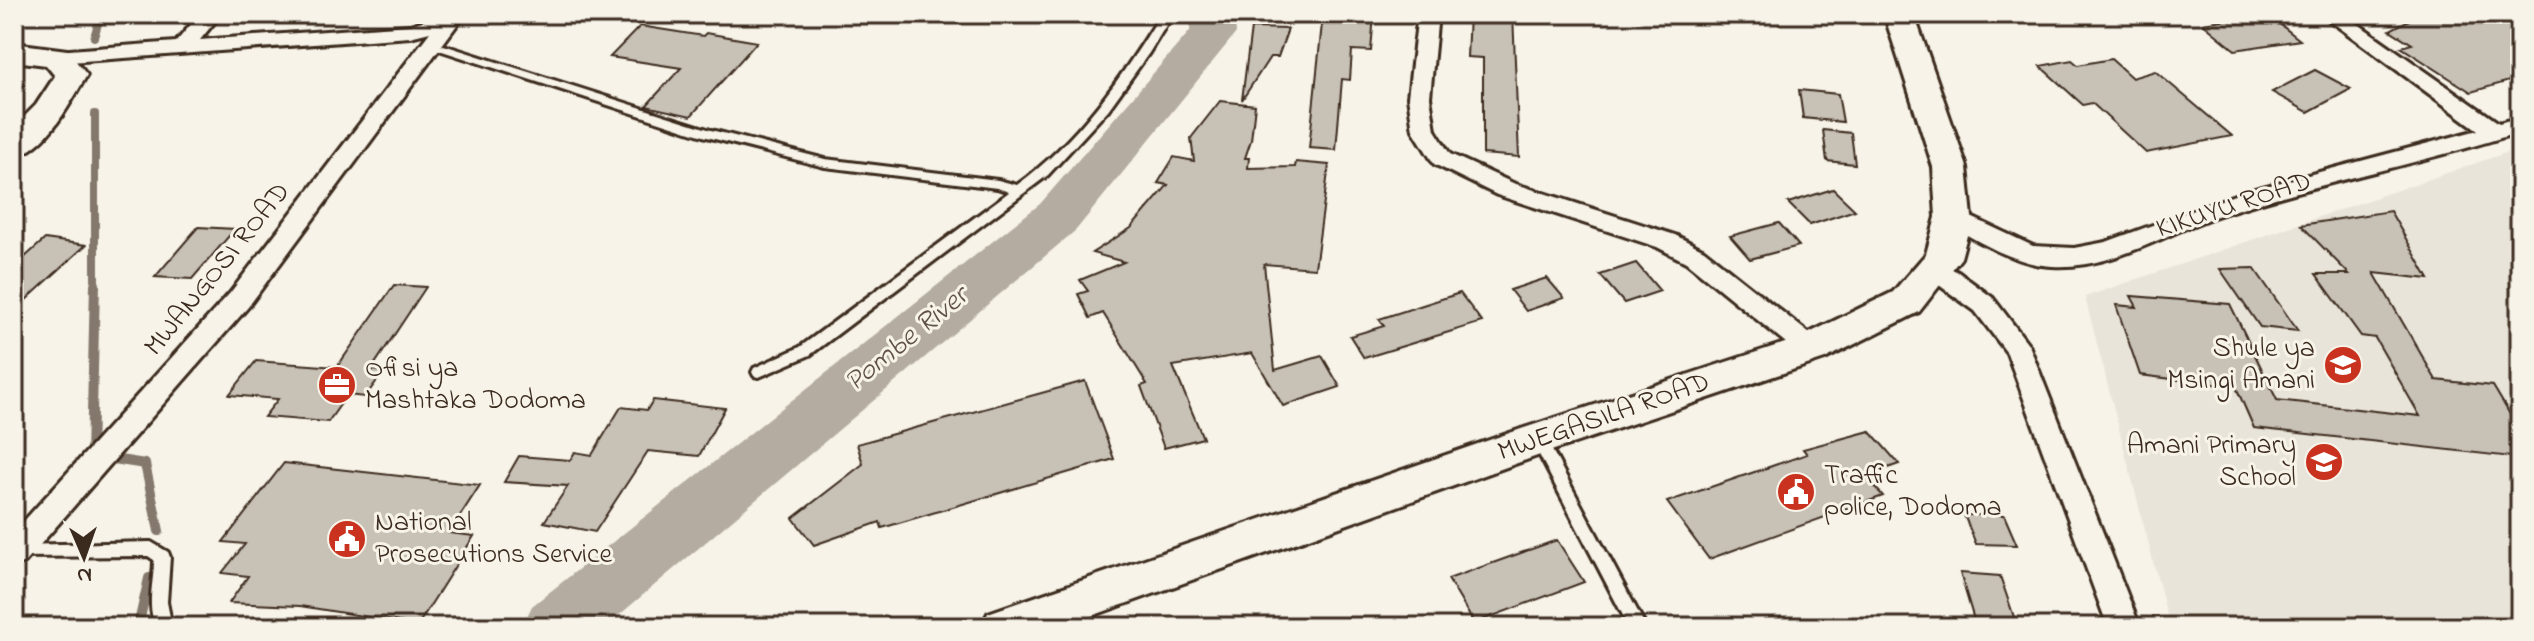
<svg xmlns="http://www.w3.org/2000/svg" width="2534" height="641" font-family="'Indie Flower',sans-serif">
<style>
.built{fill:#e9e4d9}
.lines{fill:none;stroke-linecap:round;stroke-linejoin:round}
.stream-far1{stroke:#84786c;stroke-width:8}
.stream{stroke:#84786c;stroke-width:10}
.river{fill:#b4aca0;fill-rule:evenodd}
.building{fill:#c8c1b6;stroke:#3b2a1e;stroke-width:2}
.lane-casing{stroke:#3b2a1e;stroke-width:6}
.street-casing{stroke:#3b2a1e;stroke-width:6}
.secondary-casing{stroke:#3b2a1e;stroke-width:6}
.lane{fill:#f7f3e8;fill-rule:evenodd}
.street{fill:#f7f3e8;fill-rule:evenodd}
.secondary{fill:#f7f3e8;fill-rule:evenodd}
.labels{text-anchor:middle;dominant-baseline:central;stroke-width:6;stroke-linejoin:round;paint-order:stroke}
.street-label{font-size:28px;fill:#3b2a1e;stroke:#f7f3e8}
.poi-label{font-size:28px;fill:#3b2a1e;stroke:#f7f3e8;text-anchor:start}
.water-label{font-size:30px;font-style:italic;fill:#5f5145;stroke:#f7f3e8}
</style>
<rect width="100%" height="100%" fill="#f7f3e8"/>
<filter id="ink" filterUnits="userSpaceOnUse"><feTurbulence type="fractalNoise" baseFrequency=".0125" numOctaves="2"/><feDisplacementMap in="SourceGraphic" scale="16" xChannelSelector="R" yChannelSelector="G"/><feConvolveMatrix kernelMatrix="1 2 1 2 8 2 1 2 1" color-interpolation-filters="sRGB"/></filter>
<g filter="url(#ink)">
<polygon class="built" points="2520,148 2520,627 2170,627 2085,297"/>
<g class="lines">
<g class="stream-far1">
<polyline points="94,37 101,14"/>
<polyline points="95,286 95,114"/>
</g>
<g class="stream">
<polyline points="91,456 95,284"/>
<polyline points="113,459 145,464 159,531"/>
<polyline points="138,627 149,578"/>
</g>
<polygon class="river" points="1190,14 1234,14 1236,33 1076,230 605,627 522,627 532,606 1040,204 1190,31"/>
</g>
<g class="building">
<polygon points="1323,14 1374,14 1371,51 1352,50 1350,80 1342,79 1336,150 1309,148"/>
<polygon points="1469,14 1513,14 1519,157 1483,154 1483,58 1467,57"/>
<polygon points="2267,14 2300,40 2235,50 2202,23"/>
<polygon points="2420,14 2520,14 2520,78 2471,92 2401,47 2412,44 2390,30"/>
<polygon points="640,26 703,36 706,33 757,42 691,116 646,106 681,68 610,57"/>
<polygon points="1251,28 1288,29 1278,57 1270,57 1242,100"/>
<polygon points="2111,59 2132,78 2155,71 2232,136 2146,153 2092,103 2083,105 2040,66 2072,60 2078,65"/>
<polygon points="2315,70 2351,89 2308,112 2272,92"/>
<polygon points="1799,90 1838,94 1843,122 1803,118"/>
<polygon points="1220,101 1255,105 1251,140 1245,158 1249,158 1248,168 1295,167 1296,162 1329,165 1315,268 1264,264 1275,370 1322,356 1340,387 1283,406 1252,353 1173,366 1203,438 1164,448 1141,386 1147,384 1103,313 1090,318 1078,294 1088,291 1080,280 1124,262 1092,253 1131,228 1168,185 1158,183 1174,157 1194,161 1191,138"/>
<polygon points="1823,130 1851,133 1855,164 1827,161"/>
<polygon points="1833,189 1855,210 1810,225 1788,203"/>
<polygon points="2390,211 2429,279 2374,273 2436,380 2493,386 2520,431 2520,458 2254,428 2236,387 2140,375 2116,305 2137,307 2131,296 2230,304 2277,400 2420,416 2375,338 2361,336 2316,274 2349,274 2301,225"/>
<polygon points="1779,223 1799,246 1750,259 1730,236"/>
<polygon points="198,227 235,229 192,279 155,277"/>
<polygon points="45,239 86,245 14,311 14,267"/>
<polygon points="1636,263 1660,291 1624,303 1600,275"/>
<polygon points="2254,268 2298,331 2260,327 2220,269"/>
<polygon points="1547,278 1564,298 1526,311 1510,290"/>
<polygon points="394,285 426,287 371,370 384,371 365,397 347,395 328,422 264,417 278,399 229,395 256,361 337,367"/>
<polygon points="1460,293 1482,322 1364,358 1350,336 1384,326 1379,319"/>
<polygon points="1085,381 1114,459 882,528 880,522 814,545 793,518 863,464 857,444"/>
<polygon points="653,400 725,408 699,456 648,451 595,532 544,522 568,486 504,482 519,456 570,460 575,452 592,455 621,407 647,410"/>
<polygon points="1870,431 1899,464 1865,476 1883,496 1709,559 1667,502 1807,454 1803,449"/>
<polygon points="284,463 480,485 449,533 474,536 418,625 300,606 229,603 248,576 222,573 245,544 223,542"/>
<polygon points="1964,515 2004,515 2017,545 1976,544"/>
<polygon points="1557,540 1584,582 1474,623 1448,579"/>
<polygon points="1960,573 2000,576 2017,626 1975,623"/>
</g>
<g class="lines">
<g class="lane-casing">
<g id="lane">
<path d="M1161 14H1173L1149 53 1108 110 1048 175 810 355 759 377 754 376 752 372 754 368 800 347 1009 192 997 188 825 167 703 136 439 50 437 48 443 45 447 46 711 130 825 159 998 180 1017 185C1078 141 1122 77 1161 14Z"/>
<polygon points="1539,433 1544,435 1646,627 1629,627 1531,439 1534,435"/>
<path d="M151 542 168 552 170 557 167 602 172 627H156C146 605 154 583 154 560L148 556 14 557V547L18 545Z"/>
</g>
</g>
<g class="street-casing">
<g id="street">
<polygon points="200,14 221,14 200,40 410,25 444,14 465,14 248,307 25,562 14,566 14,532 230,293 430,32 410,37 56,63 45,57 56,51 176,42"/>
<polygon points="1418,14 1438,14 1430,97 1435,130 1450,154 1513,183 1675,235 1704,250 1820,342 1824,349 1820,356 1811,359 1802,356 1686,262 1657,247 1497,195 1434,164 1413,130 1408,97"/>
<path d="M2321 14H2344L2499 123 2520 117V132C2421 164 2319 182 2220 215 2165 233 2112 270 2052 266 2013 264 1979 241 1945 223L1942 217 1945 211 1954 209 2033 246 2074 248 2106 242 2240 193 2478 130Z"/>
<polygon points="1934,260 1958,272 1993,298 2029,345 2140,627 2108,627 2007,353 1975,311 1925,275 1921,269 1925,263"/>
</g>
</g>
<g class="secondary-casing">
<g id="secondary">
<polygon points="1884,14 1914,14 1967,167 1972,217 1961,258 1919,312 1825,359 1554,450 1061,627 981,627 988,613 1524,428 1797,339 1893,292 1926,254 1936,217 1933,167"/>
<path d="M14 43 67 50 87 75C70 103 48 148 14 157V127L36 105 55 76 46 65 14 61Z"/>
</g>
</g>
<use href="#lane" class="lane"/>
<use href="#street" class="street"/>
<use href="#secondary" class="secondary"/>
</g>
</g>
<defs>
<g id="school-disc" transform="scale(2)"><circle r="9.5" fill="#c8321e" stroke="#f7f3e8"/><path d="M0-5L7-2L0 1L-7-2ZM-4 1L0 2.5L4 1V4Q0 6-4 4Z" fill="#fff"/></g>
<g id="office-disc" transform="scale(2)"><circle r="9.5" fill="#c8321e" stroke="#f7f3e8"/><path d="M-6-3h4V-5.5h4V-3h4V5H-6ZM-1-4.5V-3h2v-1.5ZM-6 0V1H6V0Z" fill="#fff"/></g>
<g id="civic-disc" transform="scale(2)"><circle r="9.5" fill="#c8321e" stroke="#f7f3e8"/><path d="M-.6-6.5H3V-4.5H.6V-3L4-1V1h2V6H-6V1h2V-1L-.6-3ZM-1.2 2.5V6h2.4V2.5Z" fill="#fff"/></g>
</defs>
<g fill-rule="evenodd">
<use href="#school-disc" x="2343" y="365"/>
<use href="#office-disc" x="337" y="385"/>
<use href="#school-disc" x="2324" y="462"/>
<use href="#civic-disc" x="1796" y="492"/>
<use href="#civic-disc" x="347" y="539"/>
</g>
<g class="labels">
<g class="street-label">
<text transform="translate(2234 206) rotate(-18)">KIKUYU ROAD</text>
<text transform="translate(218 270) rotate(-51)">MWANGOSI ROAD</text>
<text transform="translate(1604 418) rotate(-19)">MWEGASILA ROAD</text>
</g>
<g class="poi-label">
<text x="2315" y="349" text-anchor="end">Shule ya<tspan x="2315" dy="32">Msingi Amani</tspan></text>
<text x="365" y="369">Ofisi ya<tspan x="365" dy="32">Mashtaka Dodoma</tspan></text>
<text x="2296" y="446" text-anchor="end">Amani Primary<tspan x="2296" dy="32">School</tspan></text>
<text x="1824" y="476">Traffic<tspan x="1824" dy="32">police, Dodoma</tspan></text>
<text x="375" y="523">National<tspan x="375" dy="32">Prosecutions Service</tspan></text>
</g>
<g class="water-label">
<text transform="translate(907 340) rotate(-39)">Pombe River</text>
</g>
</g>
<rect width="2534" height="641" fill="none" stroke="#f7f3e8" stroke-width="48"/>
<rect x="24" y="24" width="2486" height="593" fill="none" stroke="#3b2a1e" stroke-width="3" filter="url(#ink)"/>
<g transform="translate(84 557) rotate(178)" stroke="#f7f3e8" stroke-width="6" paint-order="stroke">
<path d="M0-6L14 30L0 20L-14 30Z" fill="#3b2a1e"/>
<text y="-12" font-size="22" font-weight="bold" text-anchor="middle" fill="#3b2a1e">N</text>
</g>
</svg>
